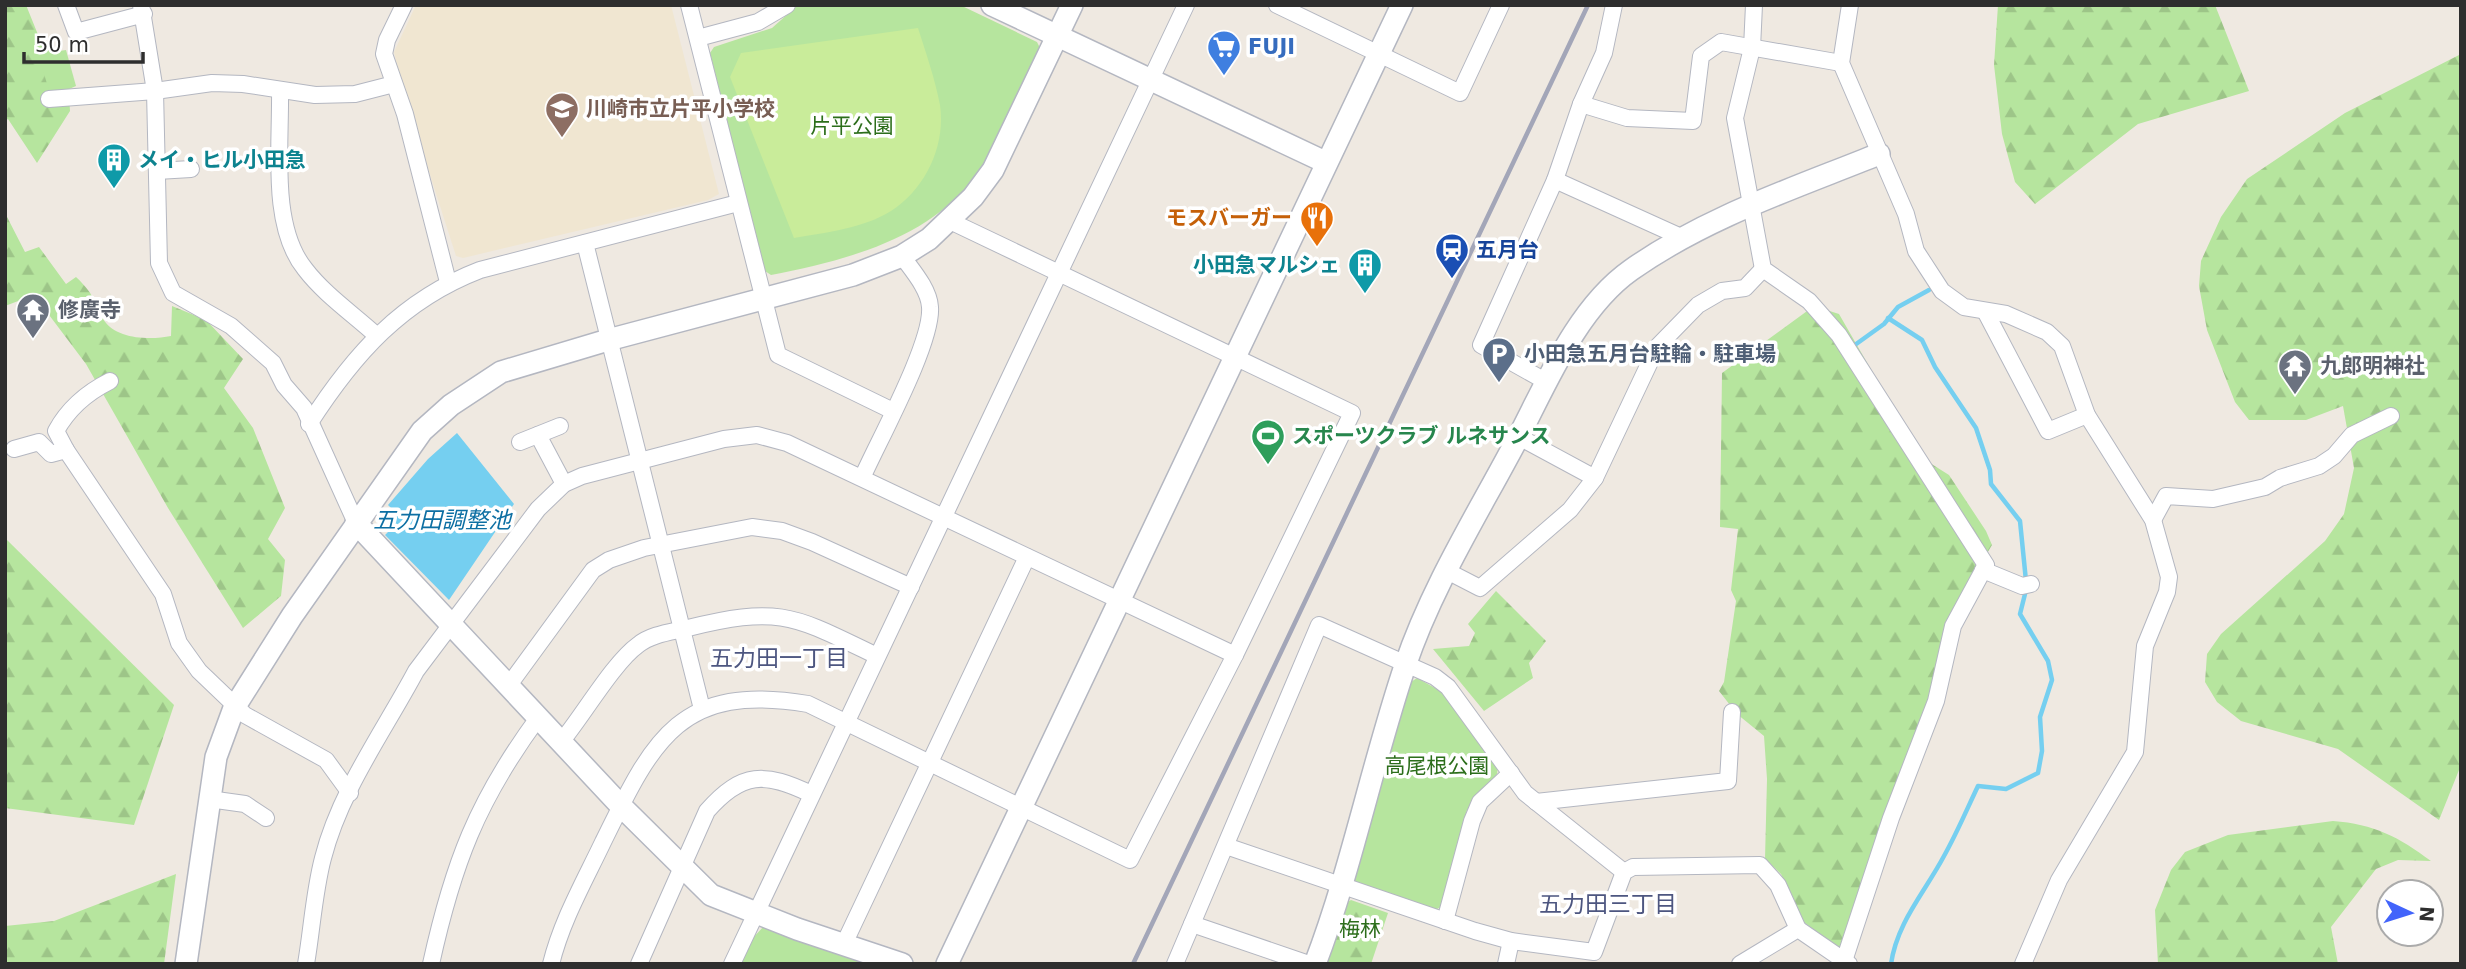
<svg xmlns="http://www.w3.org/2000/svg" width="2466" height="969" font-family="'DejaVu Sans','Noto Sans JP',sans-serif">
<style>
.education{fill:#f0e6d1}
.forest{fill:url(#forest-firs)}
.park{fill:#b6e59e}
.pitch{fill:#c9ec9a}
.water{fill:#75cff0}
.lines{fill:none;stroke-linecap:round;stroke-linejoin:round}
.stream{stroke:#75cff0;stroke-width:4.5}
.street-casing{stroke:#b4b7c1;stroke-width:18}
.secondary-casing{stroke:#b4b7c1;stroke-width:24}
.street{stroke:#fff;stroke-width:16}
.secondary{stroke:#fff;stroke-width:21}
.rail{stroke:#a3a6b8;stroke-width:4.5}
.labels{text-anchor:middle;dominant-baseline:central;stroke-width:7;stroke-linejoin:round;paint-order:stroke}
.shop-label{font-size:21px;font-weight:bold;fill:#366cbe;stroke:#fff;text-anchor:start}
.education-label{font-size:21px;font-weight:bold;fill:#785e54;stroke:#fff;text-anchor:start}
.park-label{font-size:21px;fill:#2c6e1b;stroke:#fff}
.culture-label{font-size:21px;font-weight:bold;fill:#0d838f;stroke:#fff;text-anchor:start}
.food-label{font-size:21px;font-weight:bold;fill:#c56008;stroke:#fff;text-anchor:end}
.transit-label{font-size:21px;font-weight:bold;fill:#164399;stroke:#fff;text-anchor:start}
.worship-label{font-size:21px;font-weight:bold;fill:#5b616d;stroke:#fff;text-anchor:start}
.service-label{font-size:21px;font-weight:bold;fill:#4e5e75;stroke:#fff;text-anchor:start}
.leisure-label{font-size:21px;font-weight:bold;fill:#27864d;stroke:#fff;text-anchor:start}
.water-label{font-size:23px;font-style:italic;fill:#0d6fa3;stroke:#fff}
.neighbourhood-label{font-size:23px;fill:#4d5680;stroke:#fff}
</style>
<defs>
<pattern id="forest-firs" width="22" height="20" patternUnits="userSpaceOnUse" patternTransform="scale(1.75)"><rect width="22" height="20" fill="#b6e59e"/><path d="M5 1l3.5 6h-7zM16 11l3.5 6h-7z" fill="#9dc588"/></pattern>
</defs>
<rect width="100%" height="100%" fill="#efe9e1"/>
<polygon class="education" points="416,5 671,5 719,194 708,200 463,258 456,256 401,84 394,52"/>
<g class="forest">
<polygon points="5,5 26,5 43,47 67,60 70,111 37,163 8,119 5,121"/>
<polygon points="1998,5 2215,5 2249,91 2138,124 2035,204 2015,182 2002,134 1994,65"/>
<polygon points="2461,54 2461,765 2439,820 2338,749 2241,721 2217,702 2205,682 2207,654 2221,634 2325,541 2344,514 2354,468 2343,406 2306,420 2249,420 2235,402 2207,330 2199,286 2201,261 2221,217 2247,179 2345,113"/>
<path d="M5 213 25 252 39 247 66 284 76 277C96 296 91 298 103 319 116 340 151 340 171 336L172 306 206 320 243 359 224 388 253 428 285 508 268 539 285 560 281 596 243 628 168 508 86 364 34 295 5 306Z"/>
<polygon points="1814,306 1839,314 1922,458 1949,475 1986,531 1992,545 1980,565 1930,701 1851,960 1804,922 1781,874 1765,859 1767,779 1764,736 1737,714 1719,691 1724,682 1736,601 1731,590 1738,529 1720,527 1722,373"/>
<polygon points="5,538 174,705 134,825 5,808"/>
<polygon points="1496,591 1546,641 1529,663 1533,678 1484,711 1433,649 1469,646 1475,633 1468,624"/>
<path d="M2333 821C2374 824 2399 837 2431 861L2398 860 2376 869 2331 927 2338 964H2158L2155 910 2171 870 2185 852 2228 835Z"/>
<polygon points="176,874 164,964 5,964 5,926 54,921"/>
<polygon points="1351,900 1388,913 1371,964 1326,964 1346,903"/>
</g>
<g class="park">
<path d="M798 5H960L1037 42 1041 50C1023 89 1001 143 974 178 927 240 843 261 771 275L765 271 710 53 714 47 772 28Z"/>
<polygon points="66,50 76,86 51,97 38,54"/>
<polygon points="1417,678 1444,693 1498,767 1497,774 1467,810 1441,907 1435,910 1354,883 1353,877 1411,682"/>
<polygon points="764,926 872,964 740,964 751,940"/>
</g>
<path class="pitch" d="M918 28C926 53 935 79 940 105 946 146 925 189 891 211 864 228 824 233 794 238L730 77 741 53Z"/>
<polygon class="water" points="457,433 514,504 449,600 385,535 388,532 384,520 392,509 388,505 428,459"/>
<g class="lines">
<g class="stream">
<polyline points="1888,318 1922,340 1935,367 1976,428 1990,470 1991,484 2020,521 2026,581"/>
<polyline points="1852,347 1884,324 1898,307 1929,290"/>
<path d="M1891 964C1897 922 1925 892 1944 856 1957 833 1967 809 1978 786L2006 789 2038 773 2042 751 2040 717 2052 680 2048 661 2020 614 2026 590"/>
</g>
<g class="street-casing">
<g id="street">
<polyline points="66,5 76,32 144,14"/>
<polyline points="141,5 155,91 159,263 173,293 231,326 273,363 284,385 304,408 356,523"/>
<polyline points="404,5 387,40 384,54 405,114 448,282"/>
<polyline points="689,5 778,355 893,411"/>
<polyline points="1277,5 1460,93 1501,5"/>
<polyline points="1754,5 1752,48 1735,118 1763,269 1809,301 1839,335 1986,565 1953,626 1936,701 1891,818 1843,964"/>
<polyline points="1850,5 1841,63 1906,214 1916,251 1942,291 1964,307 2006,314 2047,332 2062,346 2087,415 2153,520 2169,577 2167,592 2145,646 2135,752 2059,880 2023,964"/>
<polyline points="698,38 758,22 787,5"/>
<path d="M280 91C281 146 270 226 305 269 324 294 353 314 376 335"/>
<polyline points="49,99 155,91 212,83 243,84 315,95 355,94 394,84"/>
<polyline points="1581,104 1627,118 1693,121 1701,56 1721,42 1841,63"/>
<polyline points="157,171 191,169"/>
<polyline points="1555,180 1681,237"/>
<polyline points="585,243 702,709"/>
<polyline points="1985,311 2048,431 2087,415"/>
<path d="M110 381C88 392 68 409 56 431L66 450 163 594 179 643 199 671 245 715 326 760 350 793"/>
<polyline points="1547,382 1481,345 1555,180 1581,104 1604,53 1614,5"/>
<path d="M309 424C354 354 402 300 480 270L738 203"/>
<polyline points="538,435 564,484"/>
<polyline points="1519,437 1595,478"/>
<polyline points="520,442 560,426"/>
<polyline points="14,449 39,442 51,454 66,450"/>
<path d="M863 476C879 440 933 342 930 307 929 289 912 270 902 256"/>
<polyline points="2153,520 2166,496 2213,499 2265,487 2280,478 2319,466 2334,456 2352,435 2391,416"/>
<polyline points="1983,570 2022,586 2031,584"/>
<polyline points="1447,571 1480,588 1570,510 1595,478 1657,347 1698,305 1722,291 1745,288 1763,269"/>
<polyline points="509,685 593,570 609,560 644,548 752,527 782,531 812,542 911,587"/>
<path d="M561 742C582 717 614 662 638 645 651 634 672 632 688 628 781 605 794 616 877 656"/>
<polyline points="209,799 245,804 266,818"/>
<polyline points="1536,802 1728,781 1732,712"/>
<polyline points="1226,846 1475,931 1511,941 1594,952 1624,872 1633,867 1760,865 1778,885 1798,929"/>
<polyline points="1445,921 1472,821 1480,802 1511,773"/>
<polyline points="1192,924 1309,964"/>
<polyline points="844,944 1027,557"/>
<path d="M306 964C312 929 314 892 323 858 340 791 384 731 416 671L538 509 564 484 582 476 724 439 757 435 787 443 1235 655"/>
<path d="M431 964C453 864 477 801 538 718"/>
<path d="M551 964C562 920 584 882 603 842 653 740 680 682 808 704L1130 860 1235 655 1352 413 950 221"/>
<path d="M639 964 707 811C742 771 765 772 811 794"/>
<polyline points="732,964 1186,5"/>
<polyline points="1175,964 1319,625 1435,677 1448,687 1525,793 1624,872"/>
<polyline points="1506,964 1511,941"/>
<polyline points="1740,964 1798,929 1849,964"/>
</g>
</g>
<g class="secondary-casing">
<g id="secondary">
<polyline points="992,5 1325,162"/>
<polyline points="356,523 621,806 711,895 797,929 902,964"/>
<polyline points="186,964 216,757 234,708 292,616 422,431 451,405 501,372 608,340 853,275 902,256 929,239 973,197 993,170 1072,5"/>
<polyline points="947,964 1402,5"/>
<path d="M1315 964C1352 867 1372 764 1405 666 1433 583 1482 507 1522 430 1550 375 1580 306 1631 270 1706 217 1795 188 1879 154"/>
</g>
</g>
<use href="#street" class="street"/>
<use href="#secondary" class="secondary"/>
<polyline class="rail" points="1133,964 1588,5"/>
</g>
<defs>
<g id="supermarket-pin" transform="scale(1.75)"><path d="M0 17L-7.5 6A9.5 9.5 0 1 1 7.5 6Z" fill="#3f7fe0" stroke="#fff"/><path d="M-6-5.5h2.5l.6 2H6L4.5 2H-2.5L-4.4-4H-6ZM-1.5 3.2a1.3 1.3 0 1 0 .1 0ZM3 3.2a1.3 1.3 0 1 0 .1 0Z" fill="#fff"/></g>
<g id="school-pin" transform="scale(1.75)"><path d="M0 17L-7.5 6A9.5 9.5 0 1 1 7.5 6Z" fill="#8d6e63" stroke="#fff"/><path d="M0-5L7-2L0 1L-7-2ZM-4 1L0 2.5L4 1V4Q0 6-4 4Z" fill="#fff"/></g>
<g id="building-pin" transform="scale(1.75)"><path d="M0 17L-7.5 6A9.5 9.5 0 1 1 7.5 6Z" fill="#0f9aa8" stroke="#fff"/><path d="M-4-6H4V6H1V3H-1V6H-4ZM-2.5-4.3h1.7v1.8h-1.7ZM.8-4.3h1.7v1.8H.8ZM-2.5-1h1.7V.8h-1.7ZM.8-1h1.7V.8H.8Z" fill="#fff"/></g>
<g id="restaurant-pin" transform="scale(1.75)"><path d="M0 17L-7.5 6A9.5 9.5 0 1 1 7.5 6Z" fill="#e8710a" stroke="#fff"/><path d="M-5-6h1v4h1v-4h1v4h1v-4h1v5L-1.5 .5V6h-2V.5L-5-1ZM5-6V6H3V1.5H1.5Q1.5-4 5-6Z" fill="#fff"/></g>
<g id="station-pin" transform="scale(1.75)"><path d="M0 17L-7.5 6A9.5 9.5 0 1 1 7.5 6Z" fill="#1a4fb4" stroke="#fff"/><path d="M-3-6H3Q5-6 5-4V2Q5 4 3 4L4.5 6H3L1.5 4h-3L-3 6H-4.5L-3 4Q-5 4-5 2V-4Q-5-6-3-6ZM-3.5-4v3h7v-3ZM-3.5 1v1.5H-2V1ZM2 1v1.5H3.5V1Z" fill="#fff"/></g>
<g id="temple-pin" transform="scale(1.75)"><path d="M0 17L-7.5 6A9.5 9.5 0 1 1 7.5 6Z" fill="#6b7280" stroke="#fff"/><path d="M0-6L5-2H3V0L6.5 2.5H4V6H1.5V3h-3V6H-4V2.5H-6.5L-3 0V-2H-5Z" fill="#fff"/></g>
<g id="parking-pin" transform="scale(1.75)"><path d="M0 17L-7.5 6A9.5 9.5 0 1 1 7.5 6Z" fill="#5c6f8a" stroke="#fff"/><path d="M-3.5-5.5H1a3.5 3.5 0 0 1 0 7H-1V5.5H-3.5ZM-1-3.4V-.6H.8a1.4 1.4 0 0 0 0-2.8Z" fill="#fff"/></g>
<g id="stadium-pin" transform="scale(1.75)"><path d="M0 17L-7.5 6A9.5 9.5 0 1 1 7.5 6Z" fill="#2e9e5b" stroke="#fff"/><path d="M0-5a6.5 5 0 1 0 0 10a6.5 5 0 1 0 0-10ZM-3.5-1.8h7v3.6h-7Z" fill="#fff"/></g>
</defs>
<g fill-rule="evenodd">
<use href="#supermarket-pin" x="1224" y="47"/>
<use href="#school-pin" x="562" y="109"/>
<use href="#building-pin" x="114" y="160"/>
<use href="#restaurant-pin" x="1317" y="218"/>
<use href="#station-pin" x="1452" y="250"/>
<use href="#building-pin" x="1365" y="265"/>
<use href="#temple-pin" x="33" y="310"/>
<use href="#parking-pin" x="1499" y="354"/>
<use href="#temple-pin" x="2295" y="366"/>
<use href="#stadium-pin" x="1268" y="436"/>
</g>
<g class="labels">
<g class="shop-label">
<text x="1248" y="47">FUJI</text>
</g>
<g class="education-label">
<text x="586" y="109">川崎市立片平小学校</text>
</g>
<g class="park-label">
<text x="852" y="126">片平公園</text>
<text x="1437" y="766">高尾根公園</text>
<text x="1360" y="929">梅林</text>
</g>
<g class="culture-label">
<text x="138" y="160">メイ・ヒル小田急</text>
<text x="1340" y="265" text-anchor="end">小田急マルシェ</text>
</g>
<g class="food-label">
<text x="1292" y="218">モスバーガー</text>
</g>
<g class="transit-label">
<text x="1476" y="250">五月台</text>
</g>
<g class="worship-label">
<text x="58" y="310">修廣寺</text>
<text x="2320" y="366">九郎明神社</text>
</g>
<g class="service-label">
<text x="1524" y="354">小田急五月台駐輪・駐車場</text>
</g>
<g class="leisure-label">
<text x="1292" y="436">スポーツクラブ ルネサンス</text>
</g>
<g class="water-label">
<text x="442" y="520">五力田調整池</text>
</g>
<g class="neighbourhood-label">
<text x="779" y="658">五力田一丁目</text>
<text x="1608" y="904">五力田三丁目</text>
</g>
</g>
<rect width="2466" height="969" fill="none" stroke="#2e2e2e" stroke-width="14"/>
<g transform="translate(2410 913) rotate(94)"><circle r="33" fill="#ffffff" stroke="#ababab" stroke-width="2"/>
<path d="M0-5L12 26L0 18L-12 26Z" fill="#4264fb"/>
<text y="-10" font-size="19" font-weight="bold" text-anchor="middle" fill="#2e2e2e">N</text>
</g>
<path d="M24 52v10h119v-10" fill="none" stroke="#2e2e2e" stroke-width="3.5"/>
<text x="35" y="52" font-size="21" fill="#2e2e2e" stroke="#ffffff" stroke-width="5" paint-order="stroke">50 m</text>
</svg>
